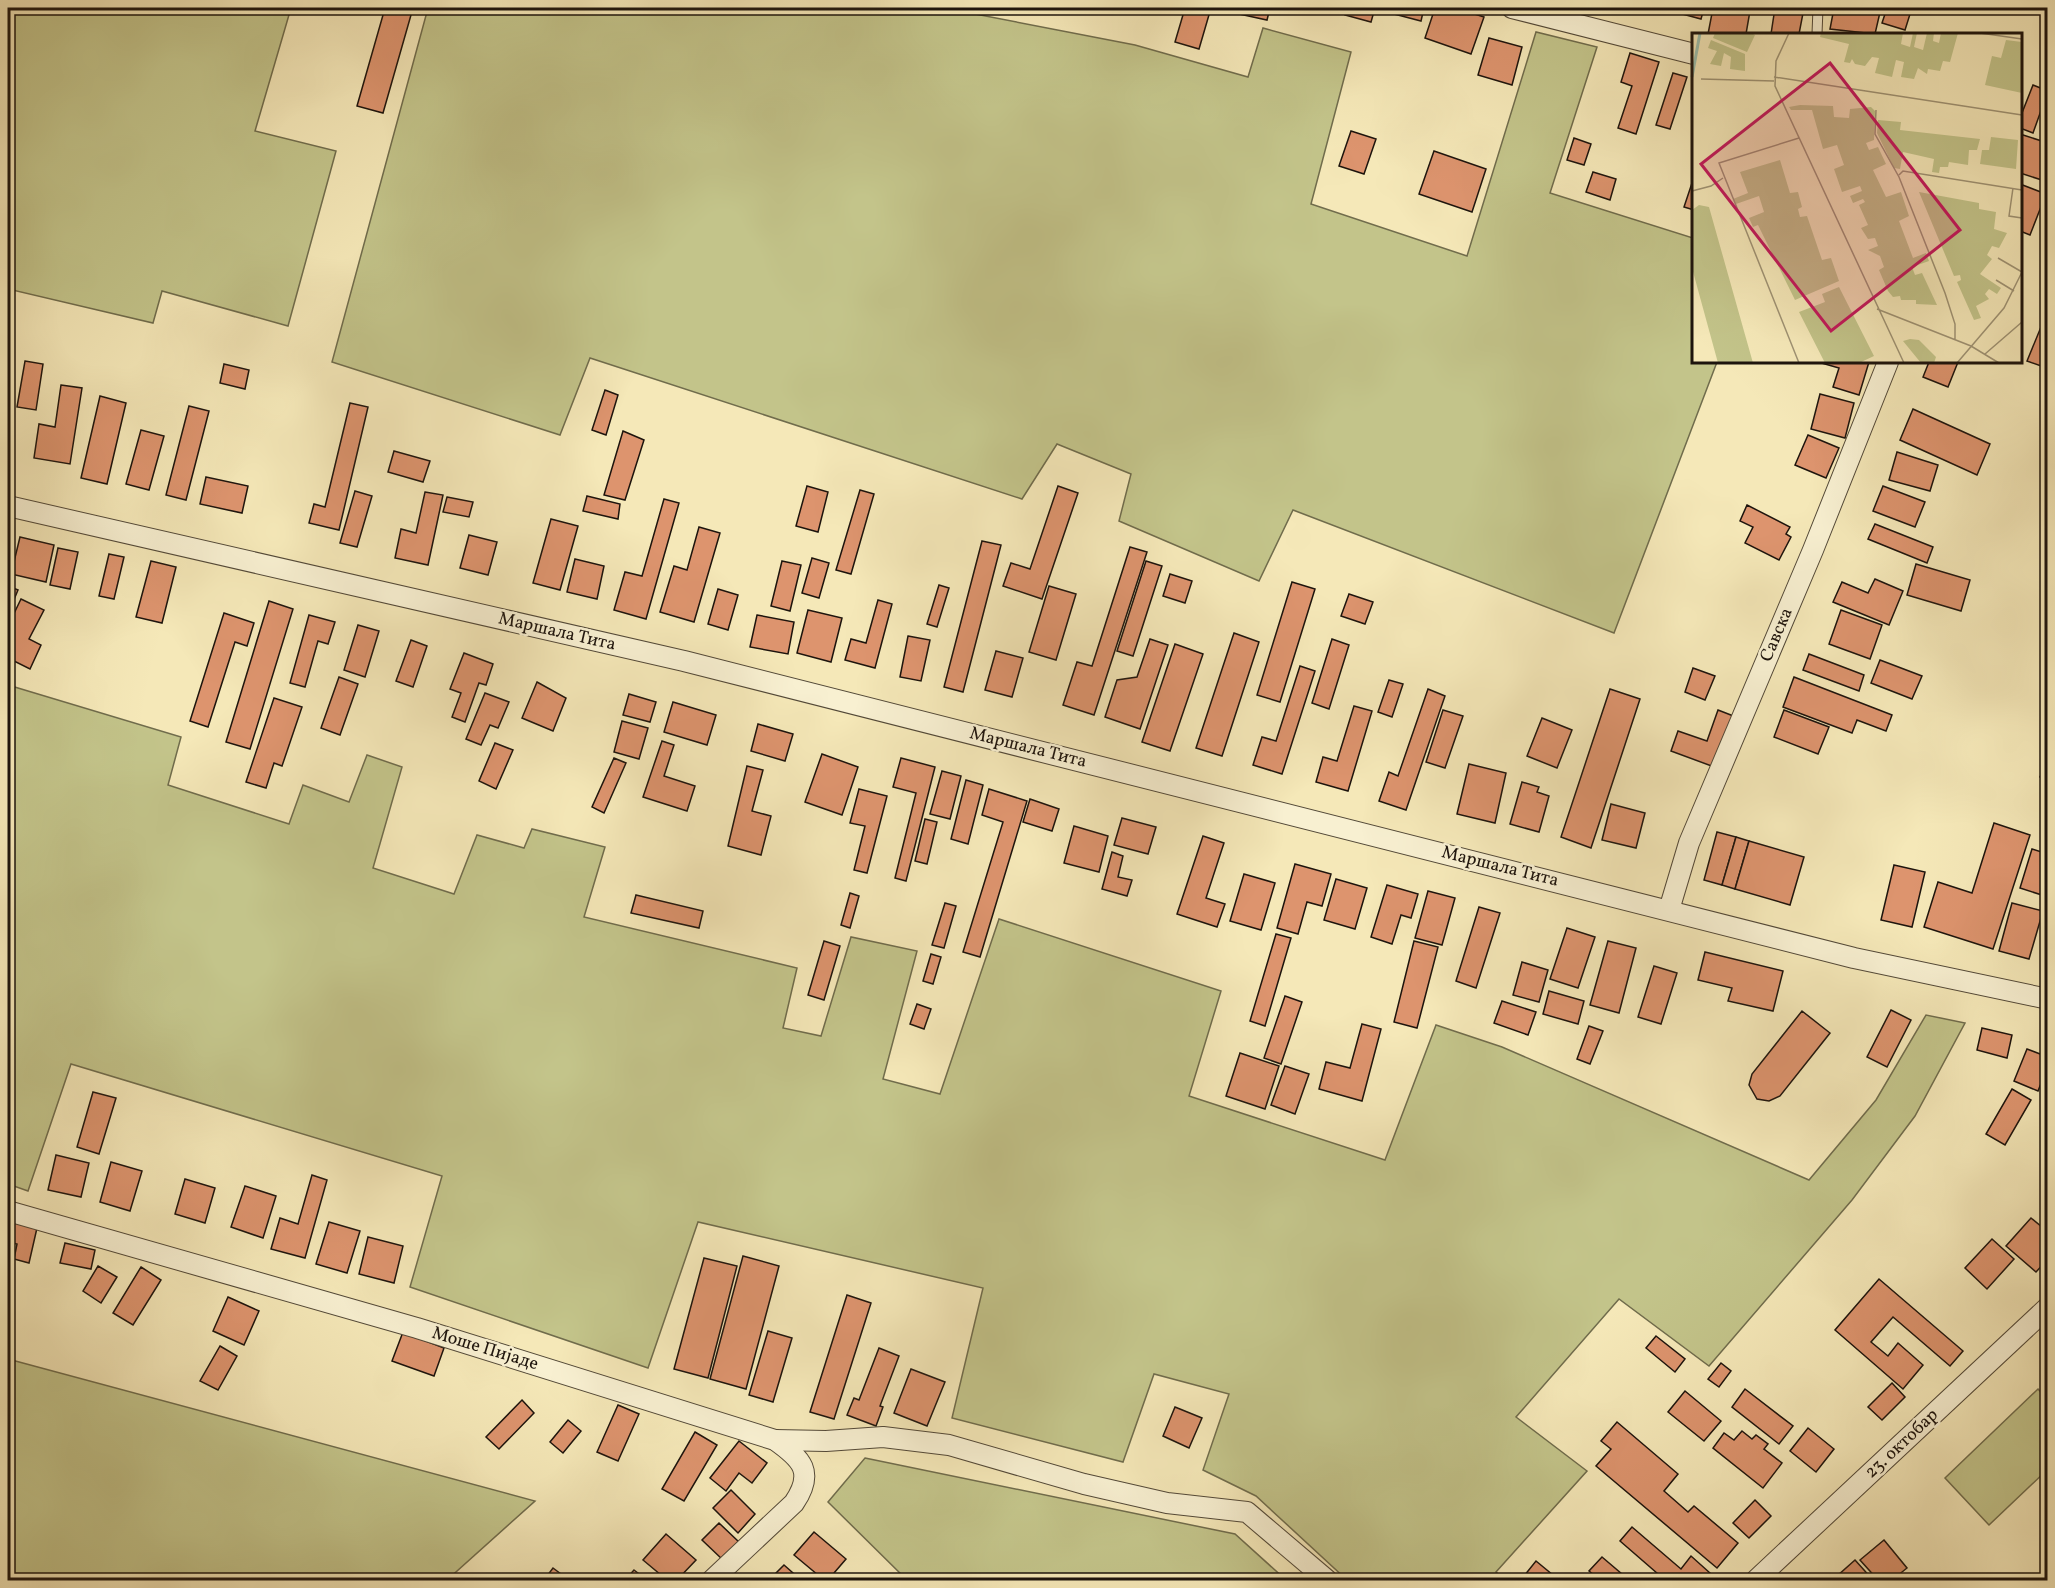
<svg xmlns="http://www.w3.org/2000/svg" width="2055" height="1588" font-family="Vollkorn,serif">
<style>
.green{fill:#c3c48a;stroke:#706c4c;stroke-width:1.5}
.building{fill:#dd946e;stroke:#1d140d;stroke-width:1.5}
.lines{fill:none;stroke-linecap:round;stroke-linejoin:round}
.lane-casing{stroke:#534938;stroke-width:11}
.street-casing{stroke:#534938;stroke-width:22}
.lane{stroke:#f8f0d1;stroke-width:9}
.street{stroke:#f8f0d1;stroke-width:20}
.labels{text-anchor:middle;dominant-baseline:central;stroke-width:5;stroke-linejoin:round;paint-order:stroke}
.street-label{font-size:18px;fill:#1d140d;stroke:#f8f0d1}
.inset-river{fill:none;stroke:#9cc0ae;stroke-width:3}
.inset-road{fill:none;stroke:#9f9374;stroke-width:1.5}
.view{fill:#c2185b;fill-opacity:0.15;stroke:#c2185b;stroke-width:3}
.inset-edge{fill:none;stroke:#1d140d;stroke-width:3}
</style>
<rect width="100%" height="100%" fill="#f5e8b8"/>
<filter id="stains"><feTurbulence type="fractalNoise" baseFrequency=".00333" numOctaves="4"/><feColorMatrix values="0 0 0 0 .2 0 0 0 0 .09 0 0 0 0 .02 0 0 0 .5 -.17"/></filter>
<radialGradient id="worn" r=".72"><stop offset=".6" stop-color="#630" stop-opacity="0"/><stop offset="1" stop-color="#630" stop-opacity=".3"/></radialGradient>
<g class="green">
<polygon points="8,8 291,8 255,131 336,151 288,326 162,291 153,323 8,289"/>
<polygon points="428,8 944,8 1135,45 1248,77 1263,28 1351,52 1311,204 1467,256 1536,32 1597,47 1550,193 1693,238 1694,362 1717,362 1614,633 1293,510 1259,581 1119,521 1131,474 1057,444 1022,499 590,358 560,435 332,362"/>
<polygon points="8,685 181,737 168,785 289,824 303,785 349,802 367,755 402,767 373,868 454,894 477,835 524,848 532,829 605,847 584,917 797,968 783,1028 821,1036 851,937 917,951 883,1079 940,1094 999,919 1221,991 1189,1096 1385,1160 1436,1025 1502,1047 1809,1180 1876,1100 1926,1015 1965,1023 1915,1116 1852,1200 1709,1366 1619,1299 1516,1417 1587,1471 1496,1572 1505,1580 1347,1580 1256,1496 1203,1470 1229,1394 1154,1374 1123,1462 952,1418 983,1288 698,1222 648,1368 410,1287 442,1176 71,1064 28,1191 8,1184"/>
<polygon points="8,1359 535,1501 447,1580 8,1580"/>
<polygon points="2038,1389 2047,1399 2047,1470 1989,1525 1945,1478"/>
<polygon points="865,1458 1235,1534 1286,1580 907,1580 828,1502"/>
</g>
<g class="building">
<polygon points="385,8 413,8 383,113 357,106"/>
<polygon points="1185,8 1211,8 1199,49 1175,42"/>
<polygon points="1241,8 1270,8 1267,20 1239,14"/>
<polygon points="1347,8 1375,8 1371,22 1345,15"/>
<polygon points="1391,8 1424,8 1421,21 1390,13"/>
<polygon points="1435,8 1456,8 1484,17 1471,54 1425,38"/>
<polygon points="1629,8 1656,8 1654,14"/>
<polygon points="1671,8 1704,8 1701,19 1671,11"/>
<polygon points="1713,8 1750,11 1746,34 1708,34"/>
<polygon points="1775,8 1804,8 1799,34 1771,34"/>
<polygon points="1834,8 1881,8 1875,34 1830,29"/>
<polygon points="1887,8 1911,11 1905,30 1882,23"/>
<polygon points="1489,38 1522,47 1512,85 1478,75"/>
<polygon points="1630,53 1659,62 1636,134 1618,128 1632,86 1621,82"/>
<polygon points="1673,73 1687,77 1670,129 1656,125"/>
<polygon points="2033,85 2048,91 2033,133 2020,128 2020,118"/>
<polygon points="1351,131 1376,139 1364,174 1339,166"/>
<polygon points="2020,134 2048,143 2048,182 2020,173"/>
<polygon points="1574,138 1591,144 1584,165 1567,160"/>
<polygon points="1434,151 1486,169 1472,212 1419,194"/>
<polygon points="1593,172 1616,179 1610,200 1586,192"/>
<polygon points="1694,177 1694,210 1684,207"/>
<polygon points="2020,184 2046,194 2030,235 2020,231"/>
<polygon points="2048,310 2048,366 2047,368 2027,361"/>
<polygon points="25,361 43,364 36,410 17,407"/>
<polygon points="1818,362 1869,362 1859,395 1833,387 1839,368"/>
<polygon points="1929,362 1958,362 1948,387 1923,377"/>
<polygon points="224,364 249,370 245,389 220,383"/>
<polygon points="61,385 82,388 70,464 34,458 39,424 55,427"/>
<polygon points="605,390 618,395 606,435 592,430"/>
<polygon points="1820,394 1854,403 1845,438 1811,429"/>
<polygon points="100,396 126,403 107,484 81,478"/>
<polygon points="350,403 368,407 339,530 309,523 314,504 325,507"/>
<polygon points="189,406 209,411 186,500 166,495"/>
<polygon points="1913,409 1990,444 1977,475 1900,440"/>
<polygon points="141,430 164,436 149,490 126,484"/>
<polygon points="623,431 644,440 625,500 604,495"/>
<polygon points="1808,435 1839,448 1826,478 1795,465"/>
<polygon points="394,451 430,461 423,482 388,472"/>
<polygon points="1897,452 1938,465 1930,491 1889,480"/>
<polygon points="206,477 248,486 242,513 200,504"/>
<polygon points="807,486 828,492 818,532 796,526"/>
<polygon points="1058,486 1078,493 1042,599 1003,586 1011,563 1030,569"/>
<polygon points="1883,486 1925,502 1915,527 1873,511"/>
<polygon points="860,490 874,494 851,574 836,570"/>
<polygon points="355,491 372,496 357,547 340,543"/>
<polygon points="425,492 443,495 428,565 395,558 401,529 416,533"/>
<polygon points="587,496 620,504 618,519 583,511"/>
<polygon points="447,497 473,502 469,517 443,512"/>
<polygon points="664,499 679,503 646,619 614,610 625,572 642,576"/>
<polygon points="1747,505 1790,527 1786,534 1791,537 1779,560 1745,543 1753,527 1740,521"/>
<polygon points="551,519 578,526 560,590 533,583"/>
<polygon points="1875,524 1933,547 1927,563 1868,539"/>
<polygon points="699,527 720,533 694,622 660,612 674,566 687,570"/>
<polygon points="469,535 497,542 488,575 460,568"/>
<polygon points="20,537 54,545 46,582 11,574"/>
<polygon points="982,541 1001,545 963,692 944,687"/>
<polygon points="1130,547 1147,552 1094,715 1063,705 1077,662 1092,666"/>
<polygon points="58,548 78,552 70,589 50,585"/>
<polygon points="109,554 124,557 114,599 99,596"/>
<polygon points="812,558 829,563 819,598 802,593"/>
<polygon points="575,559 604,566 597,599 567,592"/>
<polygon points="151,561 176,567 162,623 136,617"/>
<polygon points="782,561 801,565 790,611 771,606"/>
<polygon points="1146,561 1162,566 1133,656 1117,651"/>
<polygon points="1916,564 1970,580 1961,611 1907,595"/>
<polygon points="1170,574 1192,581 1185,603 1163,596"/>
<polygon points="1875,579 1903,591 1889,625 1833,602 1842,582 1868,593"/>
<polygon points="1292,582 1315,589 1280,702 1257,695"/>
<polygon points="939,585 949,588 937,627 927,624"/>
<polygon points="8,586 18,590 8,614"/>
<polygon points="1049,586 1076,594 1056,660 1029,652"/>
<polygon points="718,589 738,595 728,630 708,624"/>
<polygon points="1349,594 1373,602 1365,624 1341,616"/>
<polygon points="21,599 44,610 29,639 41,645 30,669 8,658 8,626"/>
<polygon points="878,600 892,604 875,668 845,660 851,639 866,643"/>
<polygon points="269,601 293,609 250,749 226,742"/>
<polygon points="808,610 842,618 831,662 797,653"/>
<polygon points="1841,610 1882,625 1870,659 1829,644"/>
<polygon points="224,613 254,623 247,646 235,642 208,727 190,721"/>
<polygon points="309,615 335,622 328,644 318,641 305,687 290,683"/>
<polygon points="757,615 794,622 788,654 750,647"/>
<polygon points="358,625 379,631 365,677 344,670"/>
<polygon points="1234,633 1259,642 1222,756 1196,748"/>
<polygon points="908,636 930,640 921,681 900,677"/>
<polygon points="1150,639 1168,645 1140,729 1105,717 1117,680 1137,677"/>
<polygon points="1332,639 1349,645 1329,709 1312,703"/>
<polygon points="411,640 427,646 413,687 396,681"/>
<polygon points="1175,644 1203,654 1170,751 1142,742"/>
<polygon points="996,651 1023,658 1012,697 985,690"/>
<polygon points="464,653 493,664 486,685 479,683 465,722 452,717 461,693 450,689"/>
<polygon points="1809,654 1864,675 1859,691 1803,670"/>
<polygon points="1880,660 1922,676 1912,699 1871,683"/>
<polygon points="1300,666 1315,671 1282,774 1253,765 1262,737 1276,741"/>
<polygon points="1693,668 1715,676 1705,700 1685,692"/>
<polygon points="339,677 358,684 340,735 321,728"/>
<polygon points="1794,677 1892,715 1886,731 1857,720 1852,733 1783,707"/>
<polygon points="1389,680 1403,684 1392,717 1378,712"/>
<polygon points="537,682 566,698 553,731 522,718"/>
<polygon points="1428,689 1445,696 1406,810 1379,801 1389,772 1398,776"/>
<polygon points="1610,689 1640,699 1591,848 1561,837"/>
<polygon points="485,693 509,702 498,728 490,725 481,745 466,739"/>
<polygon points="629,694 656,702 650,722 623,715"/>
<polygon points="274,698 302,707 282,766 274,763 266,788 246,782"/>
<polygon points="673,702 716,715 707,745 664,732"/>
<polygon points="1354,706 1372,711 1348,791 1316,782 1323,757 1337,761"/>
<polygon points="1443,710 1463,716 1445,768 1426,762"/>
<polygon points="1718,710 1736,717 1717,768 1671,751 1678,731 1707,741"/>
<polygon points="1784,710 1829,727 1818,754 1774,737"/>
<polygon points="1542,718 1572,730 1557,768 1527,756"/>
<polygon points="622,721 648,728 639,759 614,752"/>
<polygon points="758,724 793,734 785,761 751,751"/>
<polygon points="662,741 674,745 664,776 695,786 687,811 643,797"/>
<polygon points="495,743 513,750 496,789 479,781"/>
<polygon points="822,754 858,767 842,815 805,802"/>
<polygon points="614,758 626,763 604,813 592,807"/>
<polygon points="901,758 935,767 906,881 895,878 916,793 893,787"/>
<polygon points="2048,760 2048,781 2040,777"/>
<polygon points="1469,764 1506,773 1495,823 1457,814"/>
<polygon points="747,766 763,770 752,811 771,816 761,855 728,846"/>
<polygon points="942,771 961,776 950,819 930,814"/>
<polygon points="966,780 983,785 968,844 951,839"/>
<polygon points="1522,782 1539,787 1537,792 1549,796 1539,832 1510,824"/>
<polygon points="859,789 887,796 867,873 854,870 865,826 850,823"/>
<polygon points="989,789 1027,801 980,957 963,952 1003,822 982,815"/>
<polygon points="1030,799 1059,809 1052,831 1023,822"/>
<polygon points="1611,804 1645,813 1636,848 1602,840"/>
<polygon points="1122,818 1156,827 1148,854 1114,845"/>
<polygon points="925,819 937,822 927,864 915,861"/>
<polygon points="1994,823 2030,835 1993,949 1924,927 1938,882 1972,893"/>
<polygon points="1074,826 1108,836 1099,872 1064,863"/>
<polygon points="1717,832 1736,837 1722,885 1704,880"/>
<polygon points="1203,836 1224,843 1206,898 1225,904 1217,927 1177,914"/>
<polygon points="1736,837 1749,841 1735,889 1722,885"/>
<polygon points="1749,841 1804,857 1790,905 1735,889"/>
<polygon points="2032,849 2048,854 2048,887 2045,896 2020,888"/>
<polygon points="1112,852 1123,856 1118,877 1132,880 1127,896 1102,889"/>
<polygon points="1295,864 1331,874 1322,906 1307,902 1298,934 1277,928"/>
<polygon points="1894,865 1925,872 1912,927 1881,920"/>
<polygon points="1244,874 1275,883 1261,930 1230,921"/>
<polygon points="1336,879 1367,888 1355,929 1324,920"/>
<polygon points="1387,885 1418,894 1411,918 1401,915 1392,944 1371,937"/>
<polygon points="1428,891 1455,898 1442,945 1415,938"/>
<polygon points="850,893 859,896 850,928 841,925"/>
<polygon points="636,895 703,911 699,928 631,913"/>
<polygon points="945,903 956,906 944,948 932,945"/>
<polygon points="2012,903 2043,911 2029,959 1999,951"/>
<polygon points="1479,907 1500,913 1476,988 1456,981"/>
<polygon points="1567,928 1595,937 1578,988 1550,979"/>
<polygon points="1276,934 1291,938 1265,1026 1250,1021"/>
<polygon points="824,941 840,946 824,1000 808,995"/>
<polygon points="1414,941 1438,947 1417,1028 1394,1022"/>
<polygon points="1608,941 1636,948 1619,1013 1590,1005"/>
<polygon points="1705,952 1783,971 1773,1011 1728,1001 1732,988 1698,980"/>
<polygon points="931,954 941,957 933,984 923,981"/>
<polygon points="1522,962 1548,970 1539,1002 1513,995"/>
<polygon points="1654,966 1677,973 1661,1024 1638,1017"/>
<polygon points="1549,991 1584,1001 1578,1024 1543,1014"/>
<polygon points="1285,996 1302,1002 1281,1064 1264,1058"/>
<polygon points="1502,1001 1536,1012 1528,1035 1494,1023"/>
<polygon points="917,1004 931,1009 924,1029 910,1024"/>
<polygon points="1891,1010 1911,1020 1887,1067 1867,1057"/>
<polygon points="1802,1011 1830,1033 1780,1096 1769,1101 1757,1099 1749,1085 1752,1074"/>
<polygon points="1362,1024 1381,1029 1362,1101 1319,1089 1326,1062 1350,1068"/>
<polygon points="1589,1026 1603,1031 1590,1064 1577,1059"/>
<polygon points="1982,1028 2012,1035 2007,1058 1977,1050"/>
<polygon points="2027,1049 2048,1057 2048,1066 2038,1091 2014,1081"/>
<polygon points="1240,1053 1279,1066 1265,1109 1226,1096"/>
<polygon points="1285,1066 1309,1074 1295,1114 1271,1105"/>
<polygon points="2012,1089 2031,1100 2005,1145 1986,1134"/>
<polygon points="93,1092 116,1098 99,1154 77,1147"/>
<polygon points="56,1155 89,1163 81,1197 48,1190"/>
<polygon points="111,1162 142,1171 130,1211 100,1202"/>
<polygon points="312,1175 327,1180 305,1258 271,1249 280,1218 298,1224"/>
<polygon points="185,1179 215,1188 205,1223 175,1214"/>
<polygon points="245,1186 276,1196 263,1238 231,1227"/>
<polygon points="2031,1218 2048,1232 2048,1259 2036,1272 2006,1246"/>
<polygon points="8,1220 37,1228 29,1263 14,1259 17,1244 8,1242"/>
<polygon points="329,1222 360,1231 347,1273 316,1264"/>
<polygon points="368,1237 403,1246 394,1283 359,1274"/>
<polygon points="1992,1239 2014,1259 1987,1289 1965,1268"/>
<polygon points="65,1243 95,1250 91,1269 60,1263"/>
<polygon points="743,1256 779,1266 746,1389 710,1379"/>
<polygon points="704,1258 737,1266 708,1378 674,1369"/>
<polygon points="98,1266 117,1277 101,1303 83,1291"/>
<polygon points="141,1267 161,1280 133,1325 113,1313"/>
<polygon points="1879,1279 1963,1351 1950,1366 1893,1317 1871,1342 1888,1356 1898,1343 1923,1365 1903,1389 1835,1330"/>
<polygon points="847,1295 871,1303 834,1419 810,1412"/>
<polygon points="228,1297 259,1311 244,1345 213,1331"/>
<polygon points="768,1331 792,1338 773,1402 749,1395"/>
<polygon points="403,1332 444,1348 434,1376 392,1361"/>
<polygon points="1656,1336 1685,1359 1675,1372 1646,1348"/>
<polygon points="220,1346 237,1356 218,1390 200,1381"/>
<polygon points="879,1348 899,1356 880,1406 883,1407 876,1426 847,1415 854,1398 859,1400"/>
<polygon points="1721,1363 1731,1371 1719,1387 1708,1379"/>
<polygon points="911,1369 945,1382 927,1426 894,1413"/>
<polygon points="1892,1383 1905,1397 1882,1420 1868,1407"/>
<polygon points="1745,1389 1793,1426 1779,1444 1732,1407"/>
<polygon points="1685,1391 1721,1421 1704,1441 1668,1412"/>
<polygon points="522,1400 534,1413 499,1449 486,1437"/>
<polygon points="618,1405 639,1414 618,1461 597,1452"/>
<polygon points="1175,1407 1202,1418 1189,1448 1163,1436"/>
<polygon points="568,1420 581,1431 563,1453 550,1442"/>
<polygon points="1617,1422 1678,1474 1664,1491 1688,1512 1694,1506 1738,1543 1717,1568 1596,1466 1611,1449 1601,1441"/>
<polygon points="1808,1428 1834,1449 1816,1472 1790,1451"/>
<polygon points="1742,1431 1752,1439 1756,1435 1768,1444 1764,1449 1782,1463 1763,1488 1713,1448 1724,1433 1734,1440"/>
<polygon points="695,1432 717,1445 684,1501 662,1489"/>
<polygon points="739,1441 767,1463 752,1483 739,1473 726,1491 710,1478"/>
<polygon points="731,1490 755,1514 738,1533 713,1508"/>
<polygon points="1755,1500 1771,1516 1749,1538 1733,1523"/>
<polygon points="719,1523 740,1543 723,1560 702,1540"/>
<polygon points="1632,1527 1681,1569 1691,1556 1710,1573 1704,1580 1665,1580 1620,1541"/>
<polygon points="814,1532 846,1559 828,1580 824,1580 794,1555"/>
<polygon points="666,1534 696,1560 677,1580 667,1580 643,1560"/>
<polygon points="1884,1540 1907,1568 1892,1580 1878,1580 1860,1560"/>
<polygon points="1602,1557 1629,1580 1600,1580 1589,1571"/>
<polygon points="1855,1560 1873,1580 1838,1580 1836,1577"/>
<polygon points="1536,1561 1559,1580 1529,1580 1524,1576"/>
<polygon points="784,1565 801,1580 769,1580"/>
<polygon points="553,1568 569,1580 544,1580"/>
<polygon points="634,1570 647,1580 625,1580"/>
</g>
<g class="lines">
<g class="lane-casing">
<polyline id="lane" points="1817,34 1818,8"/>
</g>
<g class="street-casing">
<g id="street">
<polyline points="1512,8 1694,54"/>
<polyline points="8,506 684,661 1854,958 2048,999"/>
<polyline points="1669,910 1689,843 1813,550 1888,362"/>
<path d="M8 1211 417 1328 775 1440C802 1459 815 1472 794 1503L712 1580"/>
<polyline points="775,1440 826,1441 883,1437 949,1445 1084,1484 1167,1503 1247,1512 1327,1580"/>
<polyline points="1756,1580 2048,1307"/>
</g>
</g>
<use href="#lane" class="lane"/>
<use href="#street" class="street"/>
</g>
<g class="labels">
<g class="street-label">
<text transform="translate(557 632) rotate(13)">Маршала Тита</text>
<text transform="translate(1777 635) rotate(-67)">Савска</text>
<text transform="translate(1028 748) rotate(14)">Маршала Тита</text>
<text transform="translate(1500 867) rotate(14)">Маршала Тита</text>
<text transform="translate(485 1349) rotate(17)">Моше Пијаде</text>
<text transform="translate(1902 1444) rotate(-43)">23. октобар</text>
</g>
</g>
<g transform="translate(1692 33)">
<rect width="330" height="330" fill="#f5e8b8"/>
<path d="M23 0H59L63 2 55 19 21 5ZM129 0H211L209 11 218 14 221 0H225L222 14 231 17 235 0H242L241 8 247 10 249 0H266L258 29 251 28 248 38 236 36 235 41 226 35 222 46 209 44 212 29 204 27 200 44 183 40 187 25 180 24 173 33 163 31 160 26 158 30 152 29 157 11 128 4ZM19 7 53 21V38L38 36 39 24 32 20 29 33 18 31 25 18 16 15ZM314 7 330 9V60L293 52 300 23 309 25ZM108 72 141 73 142 84 157 85 158 76 179 74 183 78 182 107 174 110 177 117 186 114 194 131 181 137 194 164 209 159 217 183 207 188 221 225 234 220 237 228 220 234 223 242 230 240 245 272 224 271V267H209L208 263 201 264 196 258 187 237 192 234 188 223 176 217 186 213 183 205 176 206 169 195 176 192 167 172 173 169 171 166 161 170 158 163 170 158 168 153 150 159 142 136 152 132 145 112 131 116 120 77H99L97 74ZM186 87 209 89 208 97 288 106 285 117H277L276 132 257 129 256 134H248L247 140 240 139 242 126 211 119 208 136 202 135 185 100ZM299 104 326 107 324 136 288 131 290 117H297ZM88 127 98 160 106 159 110 174 106 176 108 184 115 183 130 227 139 225 147 248 103 267 66 192 61 194 57 185 72 179 67 163 44 171 41 166 56 160 48 139ZM227 159 287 170V176L304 179 302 196 315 200 307 215 300 213 295 222 300 226 288 241 309 255 305 261 297 256 293 261 297 266 284 273 289 285 282 287 265 249 269 247 268 242 262 243ZM7 172 17 174 61 330H26L0 235V177ZM147 254 182 323 167 330H133L107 279 133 269 130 261ZM218 306 227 307 244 324 242 330H229L211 308Z" fill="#c3c48a"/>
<path class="inset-river" d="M0 44 8 0"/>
<path class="inset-road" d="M97 0 84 28 83 53 212 330M288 0 330 6M82 44 330 82M9 46 82 48M184 77 183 101 207 144 253 260 263 291V307M107 105 27 130 107 330M207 142 211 138 330 157M321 155 317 183 330 185M0 158 19 153 31 145M306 225 330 239M304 247 322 258M185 276 279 313 307 330M293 321 330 289M265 330 312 275 330 239"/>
<path class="view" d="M138 30 268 197 139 298 9 131Z"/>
<rect width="330" height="330" class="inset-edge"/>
</g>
<rect width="2055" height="1588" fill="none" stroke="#f5e8b8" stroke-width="30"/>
<rect x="9" y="9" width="2037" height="1570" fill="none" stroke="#1d140d" stroke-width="3"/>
<rect x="15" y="15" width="2025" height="1558" fill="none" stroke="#1d140d" stroke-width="1.5"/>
<rect width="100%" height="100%" filter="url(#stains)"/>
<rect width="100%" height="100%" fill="url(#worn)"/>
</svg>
